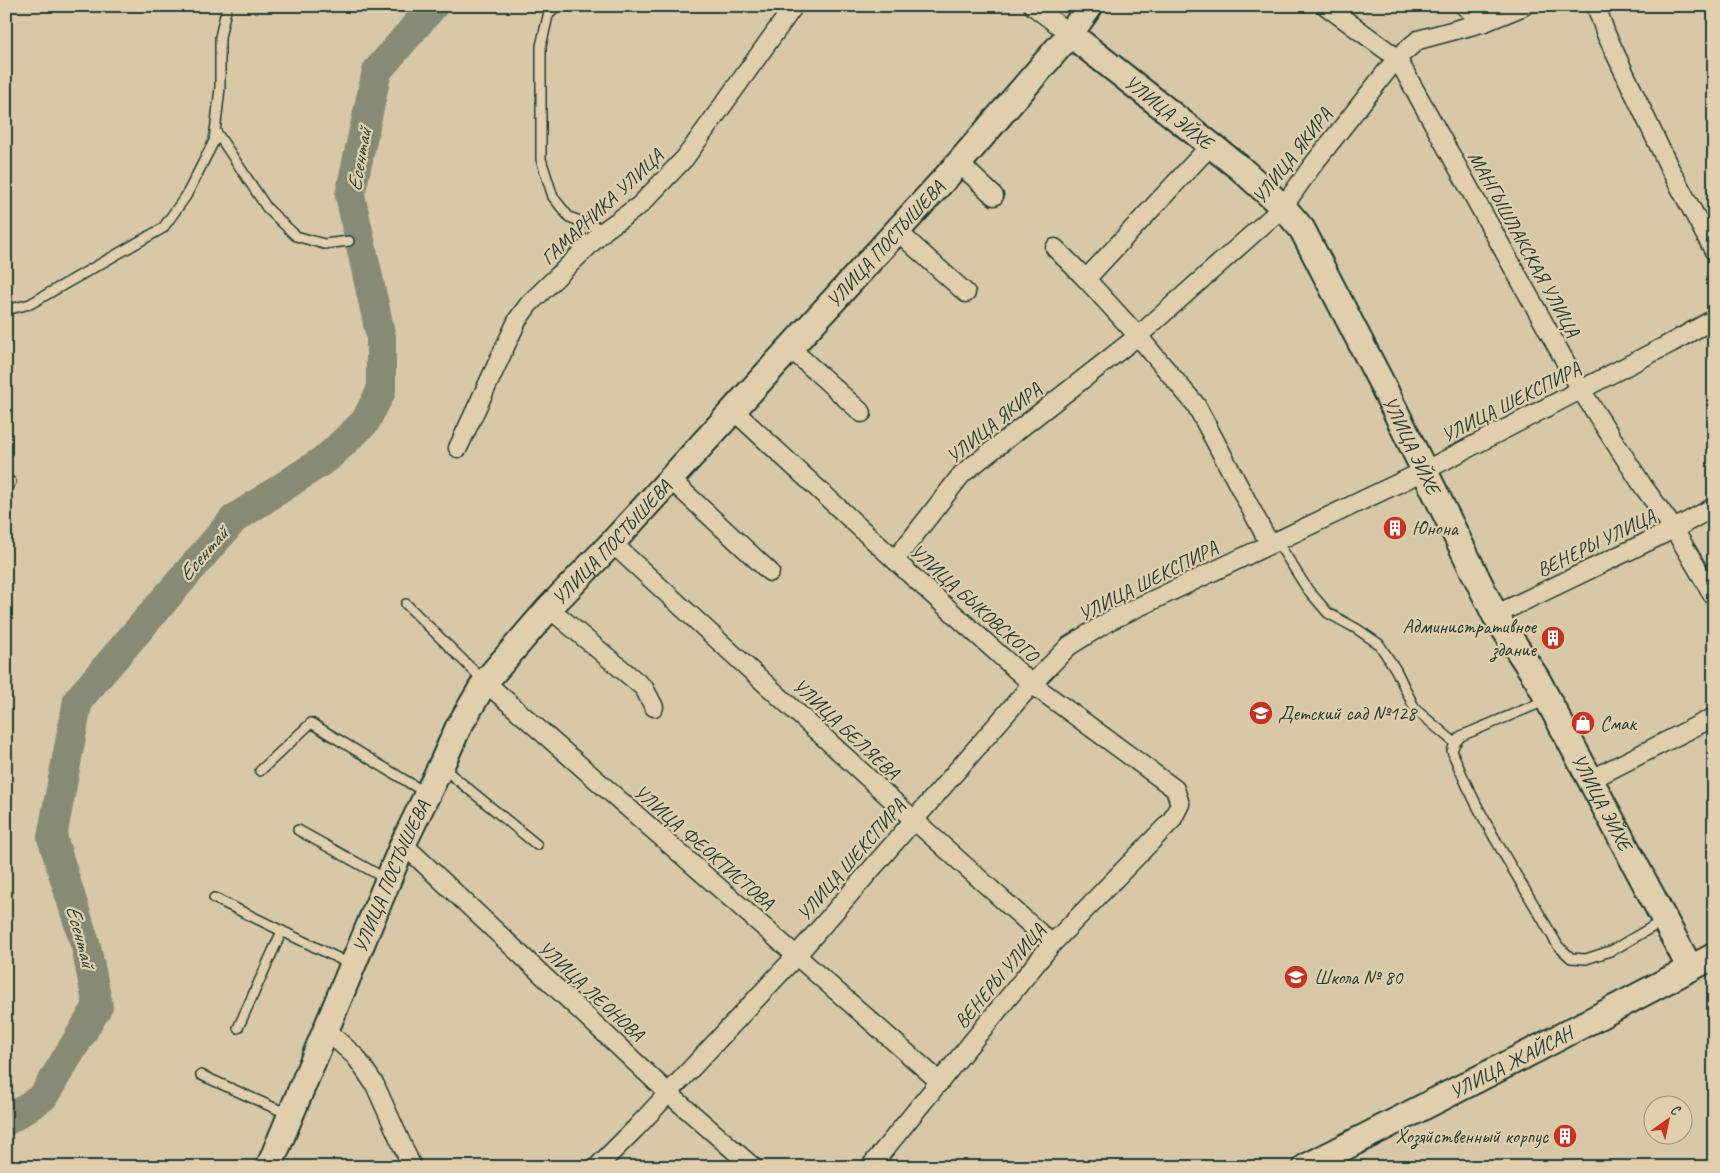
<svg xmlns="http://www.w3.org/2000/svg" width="1720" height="1173" font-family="Caveat,sans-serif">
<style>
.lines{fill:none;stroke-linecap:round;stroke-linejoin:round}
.river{stroke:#878b75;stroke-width:30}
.lane-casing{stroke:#1f3d34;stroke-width:12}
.street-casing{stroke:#1f3d34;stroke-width:21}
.secondary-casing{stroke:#1f3d34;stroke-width:29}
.lane{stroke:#e0ceac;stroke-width:9}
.street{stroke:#e0ceac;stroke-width:18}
.secondary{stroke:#e0ceac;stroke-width:25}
.labels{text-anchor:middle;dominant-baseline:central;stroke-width:4.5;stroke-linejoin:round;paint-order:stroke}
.street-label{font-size:20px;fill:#1f3d34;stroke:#e0ceac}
.poi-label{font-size:20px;fill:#1f3d34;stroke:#e0ceac;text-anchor:start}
.water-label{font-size:21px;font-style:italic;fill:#29453a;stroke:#e0ceac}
</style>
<rect width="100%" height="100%" fill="#d8c8a7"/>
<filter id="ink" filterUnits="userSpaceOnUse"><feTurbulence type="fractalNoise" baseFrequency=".02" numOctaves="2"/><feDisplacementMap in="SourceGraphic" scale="10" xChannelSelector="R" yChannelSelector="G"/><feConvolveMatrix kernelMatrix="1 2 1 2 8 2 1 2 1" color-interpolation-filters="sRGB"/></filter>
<g filter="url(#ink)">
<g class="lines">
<polyline class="river" points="6,1120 8,1120 43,1097 98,1006 86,947 52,837 78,700 234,519 327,458 365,422 381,391 381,337 350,195 377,71 433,6"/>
<g class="lane-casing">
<g id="lane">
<polyline points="555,6 548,16 541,46 541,159 553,197 569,217 605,230"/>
<polyline points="215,130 267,208 296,236 324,244 349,241"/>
<polyline points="6,310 30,304 163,228 186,196 214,141 220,88 220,37 227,6"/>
<polyline points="6,487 11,482"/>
<polyline points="1276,540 1308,590 1328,613 1357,629 1379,644 1396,670 1415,709 1455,743"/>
<polyline points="406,604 483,680"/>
<path d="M1547 700 1461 736 1455 743 1452 751C1479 820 1522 882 1558 946L1571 958 1586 959 1613 950 1664 920"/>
<polyline points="443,768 537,845"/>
<polyline points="260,771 311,723 426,793"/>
<polyline points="298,830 388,880"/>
<polyline points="214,898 350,964"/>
<polyline points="238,1028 282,931"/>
<polyline points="201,1075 288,1114"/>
</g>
</g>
<g class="street-casing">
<g id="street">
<polyline points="1033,6 1070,34"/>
<polyline points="1326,6 1397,58 1581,390 1643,486 1674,529 1714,597"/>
<polyline points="1464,6 1485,22"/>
<polyline points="1596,6 1606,34 1669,167 1714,251"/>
<polyline points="1210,146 1086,279 1138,336 1196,405 1269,543"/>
<polyline points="959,163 994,196"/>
<polyline points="897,231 966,293"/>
<polyline points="1055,248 1086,279"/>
<polyline points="790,348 862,413"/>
<polyline points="733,410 913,577 1032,684 1175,789 1180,804 1172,820 1052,944 870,1167"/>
<polyline points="458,448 518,319 529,304 605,230 640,205 685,158 794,6"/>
<polyline points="670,479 770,572"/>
<polyline points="612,543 914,820 1052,944"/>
<polyline points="895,560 962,474 1138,336 1283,207 1312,166 1397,58 1418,40 1485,22 1524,6"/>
<polyline points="549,608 644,688 654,707"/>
<polyline points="1495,615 1674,529 1714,507"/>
<polyline points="485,682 940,1082"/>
<polyline points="1590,780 1714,717"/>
<polyline points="403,844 667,1092 753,1167"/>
<polyline points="326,1030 356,1057 375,1085 412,1167"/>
<polyline points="597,1167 636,1128 796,956 1032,684 1069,646 1109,621 1424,471 1671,343 1714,319"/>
</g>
</g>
<g class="secondary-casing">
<g id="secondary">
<path id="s1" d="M1070 34 1240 168 1283 207 1302 229 1382 384 1495 615 1537 679 1690 968"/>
<path id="s2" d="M269 1167 403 844 441 766 458 728 485 682 549 608 612 543 959 163 1070 34 1090 6"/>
<path id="s3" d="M1306 1167 1533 1051 1714 956"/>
</g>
</g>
<use href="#lane" class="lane"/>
<use href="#street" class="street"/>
<use href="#secondary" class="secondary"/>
</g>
</g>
<defs>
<g id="building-disc" transform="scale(1.25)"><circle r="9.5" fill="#c8321e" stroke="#e0ceac"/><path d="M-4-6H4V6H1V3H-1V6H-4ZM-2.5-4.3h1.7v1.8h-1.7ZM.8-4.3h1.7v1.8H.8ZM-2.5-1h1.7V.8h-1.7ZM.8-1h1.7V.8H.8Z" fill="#fff"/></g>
<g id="school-disc" transform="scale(1.25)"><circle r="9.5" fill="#c8321e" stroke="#e0ceac"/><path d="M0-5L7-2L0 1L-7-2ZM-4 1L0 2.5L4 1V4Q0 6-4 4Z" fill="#fff"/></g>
<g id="shop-disc" transform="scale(1.25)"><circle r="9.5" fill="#c8321e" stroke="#e0ceac"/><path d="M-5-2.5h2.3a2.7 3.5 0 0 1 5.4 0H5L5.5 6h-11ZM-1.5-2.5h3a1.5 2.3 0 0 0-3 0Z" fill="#fff"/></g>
</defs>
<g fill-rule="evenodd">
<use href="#building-disc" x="1395" y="528"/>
<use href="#building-disc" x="1553" y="638"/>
<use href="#school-disc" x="1261" y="713"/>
<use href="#shop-disc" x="1583" y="723"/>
<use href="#school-disc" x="1296" y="977"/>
<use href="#building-disc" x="1565" y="1136"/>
</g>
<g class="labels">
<g class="street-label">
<text stroke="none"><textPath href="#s1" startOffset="126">УЛИЦА ЭЙХЕ</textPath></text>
<text transform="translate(1292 156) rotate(-52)">УЛИЦА ЯКИРА</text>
<text transform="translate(602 207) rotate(-43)">ГАМАРНИКА УЛИЦА</text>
<text stroke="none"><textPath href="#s2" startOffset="1125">УЛИЦА ПОСТЫШЕВА</textPath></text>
<text transform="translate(1524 244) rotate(61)">МАНГЫШЛАКСКАЯ УЛИЦА</text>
<text transform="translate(1511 402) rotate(-27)">УЛИЦА ШЕКСПИРА</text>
<text transform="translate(994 423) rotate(-39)">УЛИЦА ЯКИРА</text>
<text stroke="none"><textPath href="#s1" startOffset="546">УЛИЦА ЭЙХЕ</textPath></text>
<text stroke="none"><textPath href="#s2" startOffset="720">УЛИЦА ПОСТЫШЕВА</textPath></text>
<text transform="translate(1596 543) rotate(-26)">ВЕНЕРЫ УЛИЦА</text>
<text transform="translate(1148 581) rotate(-27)">УЛИЦА ШЕКСПИРА</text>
<text transform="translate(974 603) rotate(42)">УЛИЦА БЫКОВСКОГО</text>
<text transform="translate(846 729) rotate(43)">УЛИЦА БЕЛЯЕВА</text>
<text stroke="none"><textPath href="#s1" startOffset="951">УЛИЦА ЭЙХЕ</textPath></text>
<text transform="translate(704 847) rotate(41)">УЛИЦА ФЕОКТИСТОВА</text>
<text transform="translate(851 860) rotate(-49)">УЛИЦА ШЕКСПИРА</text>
<text stroke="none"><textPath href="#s2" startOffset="315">УЛИЦА ПОСТЫШЕВА</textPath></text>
<text transform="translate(1000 976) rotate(-50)">ВЕНЕРЫ УЛИЦА</text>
<text transform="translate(591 991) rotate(43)">УЛИЦА ЛЕОНОВА</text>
<text stroke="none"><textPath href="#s3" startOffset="230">УЛИЦА ЖАЙСАН</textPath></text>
</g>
<g class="poi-label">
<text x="1412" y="528">Юнона</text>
<text x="1536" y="626" text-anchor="end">Административное<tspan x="1536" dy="23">здание</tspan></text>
<text x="1278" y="713">Детский сад №128</text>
<text x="1600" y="723">Смак</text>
<text x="1314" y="977">Школа № 80</text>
<text x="1548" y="1136" text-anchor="end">Хозяйственный корпус</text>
</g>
<g class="water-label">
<text transform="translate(359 160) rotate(-80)">Есентай</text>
<text transform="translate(203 554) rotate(-49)">Есентай</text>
<text transform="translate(81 936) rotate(75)">Есентай</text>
</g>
</g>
<rect width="1720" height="1173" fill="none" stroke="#e0ceac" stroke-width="25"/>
<rect x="12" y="12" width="1695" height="1148" fill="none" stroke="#1f3d34" stroke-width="2" filter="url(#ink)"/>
<g transform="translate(1668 1120) rotate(33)"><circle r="24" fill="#e0ceac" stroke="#93947c"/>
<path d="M0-4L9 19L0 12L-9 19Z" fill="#c8321e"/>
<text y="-8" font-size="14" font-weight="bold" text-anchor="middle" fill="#1f3d34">С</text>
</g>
</svg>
